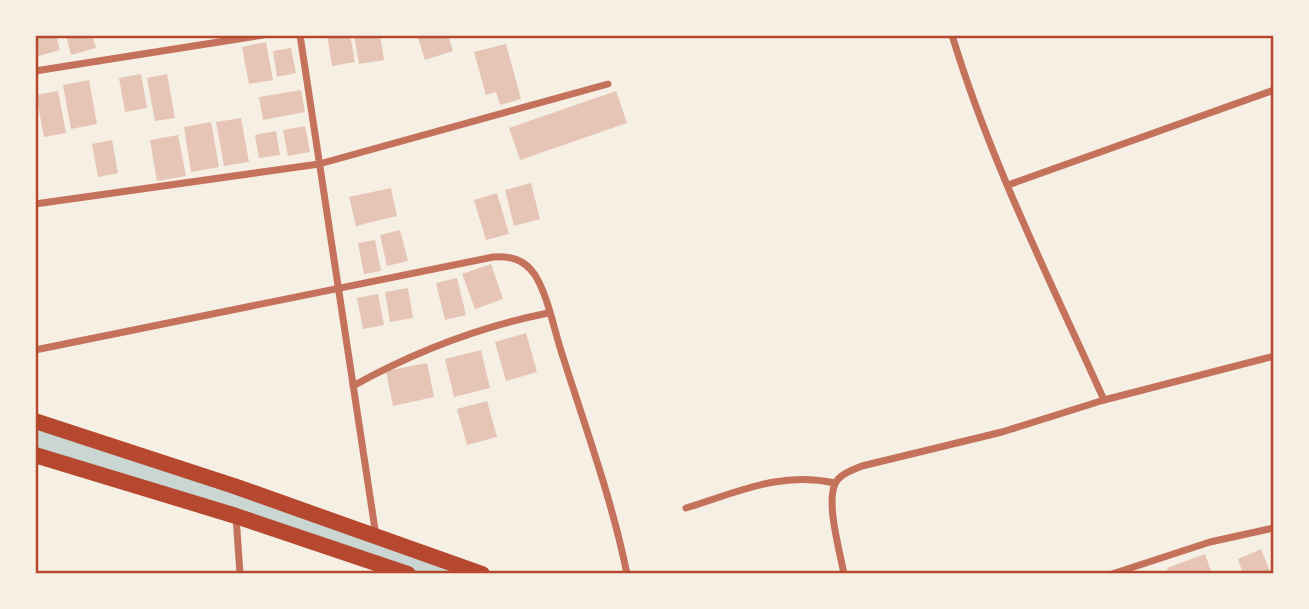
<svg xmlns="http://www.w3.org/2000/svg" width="1309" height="609" font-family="Figtree,sans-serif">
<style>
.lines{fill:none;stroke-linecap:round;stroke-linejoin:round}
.canal{stroke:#c9d6d2;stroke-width:21}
.building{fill:#e6c5b7}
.minor{stroke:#c5725c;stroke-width:7}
.primary{stroke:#b5482f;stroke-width:16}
.neatline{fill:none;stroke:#b5482f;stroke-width:2.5}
</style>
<rect width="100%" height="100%" fill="#f6efe4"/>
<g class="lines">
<polyline class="canal" points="35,440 309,528 439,574"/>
</g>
<g class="building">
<polygon points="35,35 56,35 60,50 35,57"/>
<polygon points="66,35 92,35 96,48 71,55"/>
<polygon points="327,35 350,35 355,62 332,66"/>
<polygon points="354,35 380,35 384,60 359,64"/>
<polygon points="417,35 448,35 453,51 425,60"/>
<polygon points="266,42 273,80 249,84 242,47"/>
<polygon points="506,44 521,99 500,105 496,92 486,95 474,52"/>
<polygon points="291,48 296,73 277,77 273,51"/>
<polygon points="141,74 147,108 125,112 119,78"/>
<polygon points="167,74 175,118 155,121 147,78"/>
<polygon points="89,80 97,124 71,129 63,85"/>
<polygon points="301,90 305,112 263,120 259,97"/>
<polygon points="58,91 66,133 44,137 36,95"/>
<polygon points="616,91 627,123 520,160 509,128"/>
<polygon points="241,118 249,162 224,166 216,122"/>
<polygon points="211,122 219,167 191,172 184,127"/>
<polygon points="305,126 310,152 288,156 283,130"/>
<polygon points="276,131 280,155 259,158 255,135"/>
<polygon points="178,135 186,176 157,181 150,140"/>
<polygon points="112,140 118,173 98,177 92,144"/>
<polygon points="531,183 540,219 514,226 505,190"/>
<polygon points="391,188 397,216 356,226 349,197"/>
<polygon points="497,193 509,234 486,240 474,200"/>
<polygon points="400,230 408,261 387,266 380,235"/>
<polygon points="375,240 381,271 364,274 358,243"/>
<polygon points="491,264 503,299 475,309 462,274"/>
<polygon points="457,278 466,315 445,320 436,283"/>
<polygon points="408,288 413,318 390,322 385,292"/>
<polygon points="378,294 384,325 363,329 357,298"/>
<polygon points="526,333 537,372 506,381 495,342"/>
<polygon points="481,350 490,388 454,397 445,359"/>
<polygon points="427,363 434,397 393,406 386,371"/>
<polygon points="487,401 497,437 467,445 457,409"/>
<polygon points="1261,549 1271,574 1243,574 1238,559"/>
<polygon points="1205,554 1212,574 1169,574 1167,568"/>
</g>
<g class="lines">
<g class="minor">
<polyline points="300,35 376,536"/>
<path d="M952 35C990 161 1050 280 1104 400"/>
<polyline points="35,71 263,35"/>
<polyline points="1008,185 1274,90"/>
<polyline points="35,204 319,164 608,84"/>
<path d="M35 350 493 257C511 256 524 259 535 275 549 298 554 331 563 357 586 429 612 500 627 574"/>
<path d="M353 386C414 352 479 327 548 313"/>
<path d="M686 508C738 492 780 471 835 483"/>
<polyline points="236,516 240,574"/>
<path d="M844 574C840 552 826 504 835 484 839 474 853 470 862 466L1002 432 1104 400 1274 356"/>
<polyline points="1112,574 1210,542 1274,528"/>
</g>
<g class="primary">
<polyline points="35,421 234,486 482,574"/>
<polyline points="35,455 236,516 408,574"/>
</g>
</g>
<rect width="1309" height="609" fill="none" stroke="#f6efe4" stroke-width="74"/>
<rect x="37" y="37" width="1235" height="535" class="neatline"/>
</svg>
